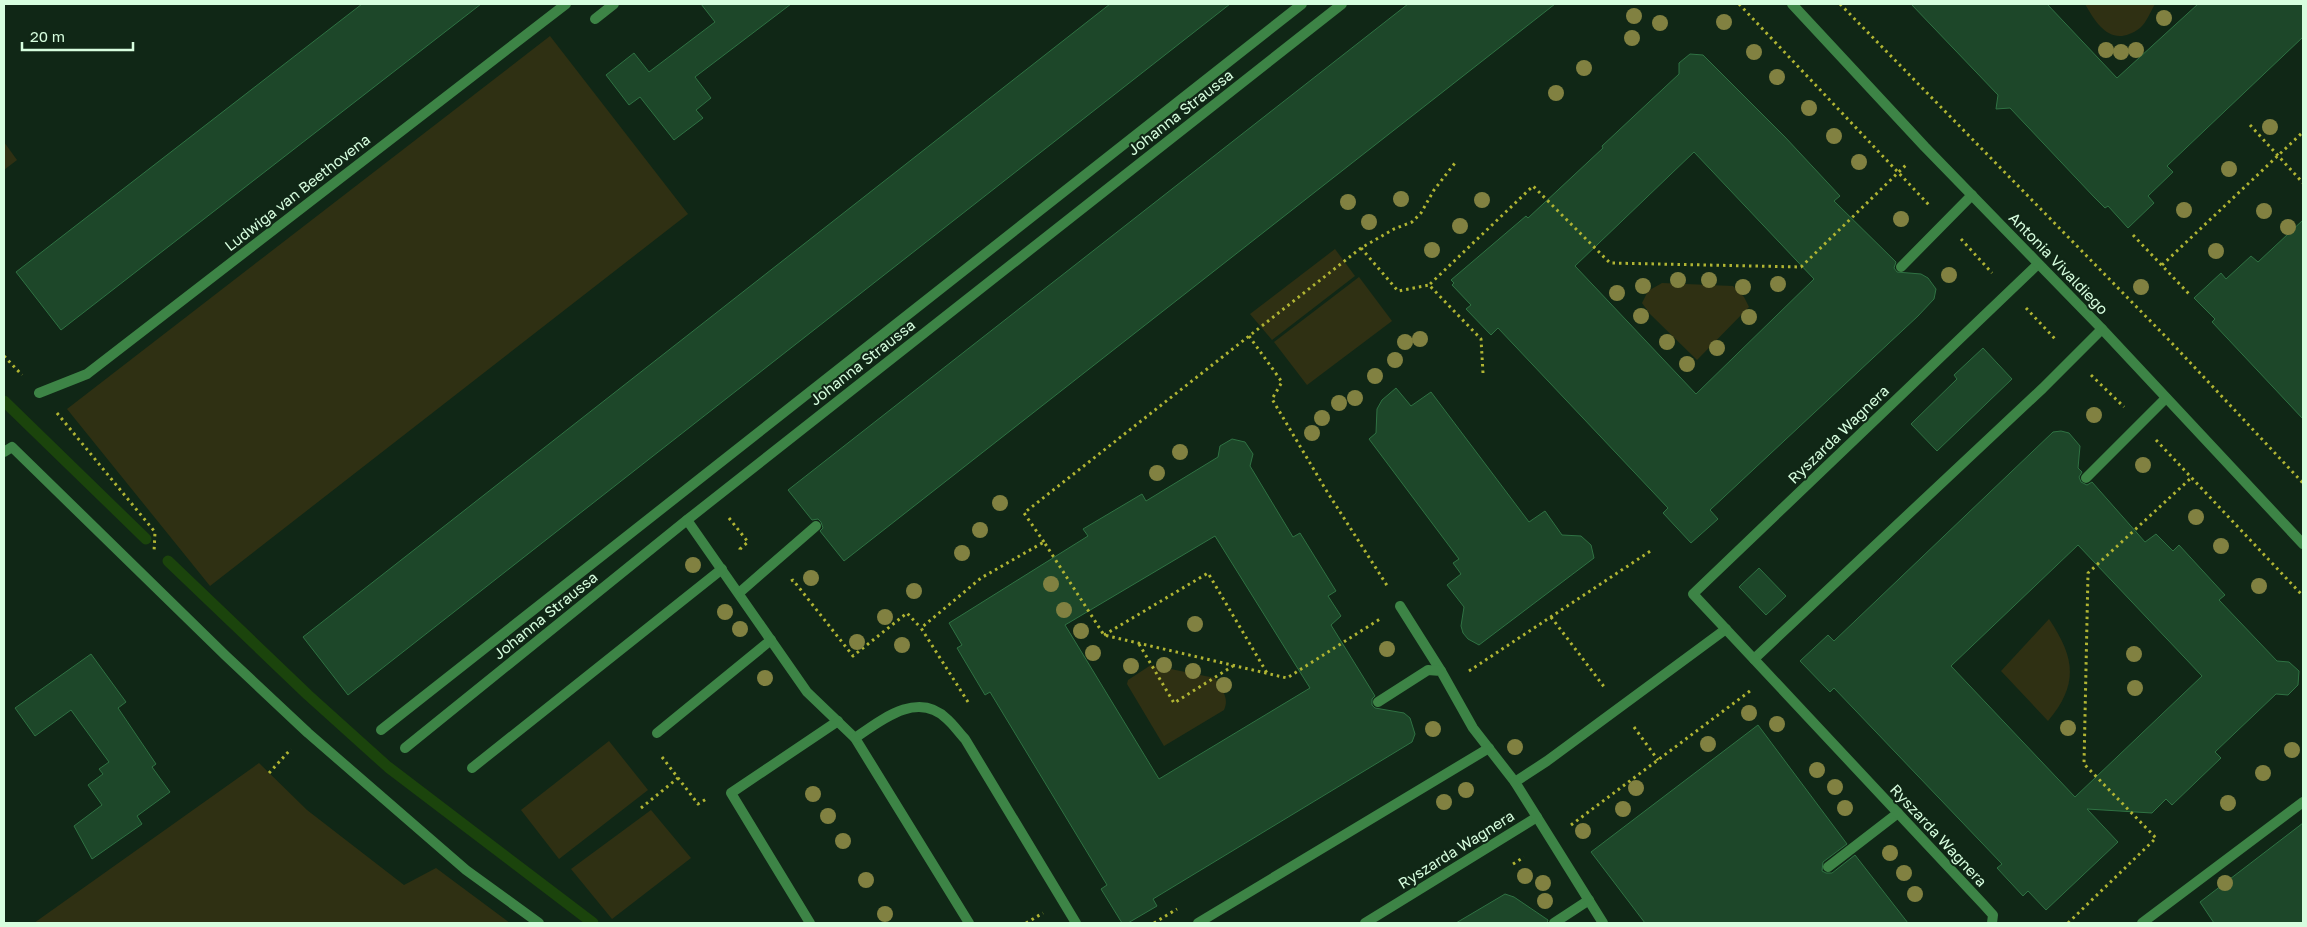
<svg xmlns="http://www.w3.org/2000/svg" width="2307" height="927" font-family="'Golos Text',sans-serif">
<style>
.green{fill:#2f3013}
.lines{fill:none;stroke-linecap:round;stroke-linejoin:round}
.stream{stroke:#1b440c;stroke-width:11}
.building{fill:#1d4729;stroke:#2f7243;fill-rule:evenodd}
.path{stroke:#b1b533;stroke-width:3;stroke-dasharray:2.5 4;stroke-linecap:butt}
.service{stroke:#3d8446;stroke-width:10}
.minor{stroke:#3d8446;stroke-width:10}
.tree{fill:#818141}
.labels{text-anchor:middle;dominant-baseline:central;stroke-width:4;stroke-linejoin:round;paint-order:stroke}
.street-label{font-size:15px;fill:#d7fedf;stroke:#102716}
</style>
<rect width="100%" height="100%" fill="#102716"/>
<g class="green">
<path d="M2085 4H2155C2151 11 2146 23 2140 28 2113 48 2098 27 2085 4Z"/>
<polygon points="550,36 688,214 210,586 67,409"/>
<polygon points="4,142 17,160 4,170"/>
<polygon points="1335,249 1355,276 1272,340 1250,314"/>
<polygon points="1359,277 1392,321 1307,385 1274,342"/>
<polygon points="1662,283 1733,286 1744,297 1749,307 1697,360 1650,314 1642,303 1648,291"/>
<path d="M2049 619C2075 658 2079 684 2048 721L2001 671Z"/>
<path d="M1151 665 1215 678C1221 688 1230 698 1224 710L1164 746 1127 684 1128 680Z"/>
<polygon points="609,741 648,790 559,859 521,810"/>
<polygon points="259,763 307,810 404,885 436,868 510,923 34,923"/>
<polygon points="651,810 691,858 612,919 571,869"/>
</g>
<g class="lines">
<g class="stream">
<polyline points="4,401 146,539"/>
<polyline points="168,561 308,695 388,767 593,923"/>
</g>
</g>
<g class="building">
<polygon points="362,4 481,4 61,330 16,272"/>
<polygon points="701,4 791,4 695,77 711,98 696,110 703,118 674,140 640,97 629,105 606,75 634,53 649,72 715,22"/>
<polygon points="1110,4 1230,4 348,695 303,637"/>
<polygon points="1408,4 1555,4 844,561 820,531 823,528 821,522 818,519 812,520 788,490"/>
<polygon points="1911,4 2047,4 2117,78 2198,4 2303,4 2303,37 2167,166 2173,172 2148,196 2154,203 2128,228 2108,206 2105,208 2094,197 2010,108 1996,109 1998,95"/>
<path d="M1690 54 1703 55 1785 137 1840 196 1834 201 1896 262 1894 268 1897 272 1921 274 1928 278 1936 289 1934 299 1918 316 1710 510 1718 519 1691 543 1663 513 1668 508 1498 328 1491 335 1466 309 1471 305 1452 285 1454 283 1451 280 1526 216 1528 218 1603 148 1602 146 1679 74V63ZM1694 152 1814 279 1696 394 1575 266Z"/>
<polygon points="2303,220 2303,419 2212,322 2215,319 2194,298 2221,273 2226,279 2251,256 2258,262"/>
<polygon points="1983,348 2012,379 1937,451 1911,424 1957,379 1954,375"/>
<polygon points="1396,388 1411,406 1431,392 1529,522 1545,511 1562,535 1581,536 1591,545 1594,558 1479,645 1468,639 1463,633 1461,626 1464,607 1447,585 1461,574 1453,563 1459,559 1369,439 1376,433 1377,409 1382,400"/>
<path d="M2061 431 2069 433 2080 446 2078 468 2082 472 2079 477 2081 482 2087 485 2092 482 2145 542 2156 534 2173 551 2179 545 2225 595 2219 600 2277 661 2289 662 2299 671 2298 685 2288 695 2276 694 2215 752 2221 758 2172 805 2166 799 2152 813 2087 809 2118 842 2046 910 2028 891 2023 896 1997 868 2002 864 1834 688 1830 692 1800 661 1828 635 1834 641 2053 432ZM2078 545 2202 676 2075 797 1951 666Z"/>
<path d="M1232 439 1245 442 1253 454 1250 466 1293 537 1300 533 1336 591 1328 596 1341 616 1331 625 1375 696 1372 699V705L1375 708 1404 713 1410 718 1415 734 1412 742 1153 899 1157 906 1128 923H1122L1101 889 1107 885 990 692 985 695 957 648 962 645 949 623 1088 536 1083 529 1142 494 1146 501 1218 457 1220 446ZM1215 536 1310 688 1159 779 1065 625Z"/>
<polygon points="1759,568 1786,596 1766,615 1739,587"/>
<polygon points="91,654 126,702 118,708 156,764 152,767 170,792 137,816 142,824 92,859 74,826 102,805 88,785 103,774 99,769 109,762 71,710 35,736 15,708"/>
<polygon points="1758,725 1847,844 1823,862 1822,871 1826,873 1832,873 1855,855 1908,923 1645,923 1591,852"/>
<polygon points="2303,823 2303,923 2214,923 2200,902"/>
<polygon points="1505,894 1514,897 1548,920 1547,923 1456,923"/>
</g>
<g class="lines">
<g class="path">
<polyline points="1739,4 1929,205"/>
<polyline points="1840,4 2168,339 2303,483"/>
<polyline points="2250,125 2303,183"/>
<polyline points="2133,235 2189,294"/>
<polyline points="1961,239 1992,273"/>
<polyline points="1361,248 1398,291 1429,285"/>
<polyline points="2162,265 2303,132"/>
<polyline points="2026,308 2056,340"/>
<polyline points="1249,336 1282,382 1272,399 1326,490 1388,587"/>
<polyline points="4,356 22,375"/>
<polyline points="1483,373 1481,339 1429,285 1533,186 1610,263 1801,267 1907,164"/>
<polyline points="2091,375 2124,407"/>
<polyline points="57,413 155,532 154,552"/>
<polyline points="2156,440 2303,596"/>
<polyline points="729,518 748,542 740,549 741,551"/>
<polyline points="1044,542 1024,513 1361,248 1394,229 1412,222 1421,213 1434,190 1455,163"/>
<polyline points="791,581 793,580 853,656 907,613 921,628"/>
<polyline points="1551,617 1605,688"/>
<polyline points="1104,635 1208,573 1267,673"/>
<polyline points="1139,644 1174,703 1233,666"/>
<polyline points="1469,671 1652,550"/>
<polyline points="968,702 921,628 981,578 1044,542 1104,635 1287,678 1380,619"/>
<polyline points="1634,727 1658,760"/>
<polyline points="662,757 698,804 708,798"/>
<polyline points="269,773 291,749"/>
<polyline points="641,808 678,778"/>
<polyline points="1571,825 1750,691"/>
<polyline points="1513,864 1524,857"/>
<polyline points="1026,923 1043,913"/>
<polyline points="1154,923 1177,909"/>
<polyline points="2068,923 2156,838 2084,764 2088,573 2191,478"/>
</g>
<g class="service">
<polyline points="595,19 614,4"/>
<polyline points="1901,267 1972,195"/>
<polyline points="39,393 87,374 566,4"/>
<polyline points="4,452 12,447 226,656 308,733 466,870 539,923"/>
<polyline points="2086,478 2166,398"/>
<polyline points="687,520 807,692 855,738 969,923"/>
<polyline points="739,593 816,526"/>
<polyline points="1400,606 1441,671"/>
<polyline points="1754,659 2043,388 2102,329"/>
<polyline points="1378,702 1428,670 1441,671 1473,728 1515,782"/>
<polyline points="381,730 1302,4"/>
<polyline points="657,733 771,640"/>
<path d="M855 738C881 720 918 690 947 719 954 725 959 733 965 739L1076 923"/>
<polyline points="405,748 687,520 1342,4"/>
<polyline points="472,768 722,569"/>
<polyline points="1828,867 1898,813"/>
<polyline points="810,923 731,793 838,721"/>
<polyline points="1198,923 1489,748"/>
<polyline points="1365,923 1537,817"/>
<polyline points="1554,923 1589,900"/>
<polyline points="1603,923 1515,782 1547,761 1726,629"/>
<polyline points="1992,923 1993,915 1984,905 1693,594 2038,264"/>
<polyline points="2142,923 2303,802"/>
</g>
<polyline class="minor" points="1792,4 1925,147 2102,329 2303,544"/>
</g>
<g class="tree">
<circle cx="1634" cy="16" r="8"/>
<circle cx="2164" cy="18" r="8"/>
<circle cx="1724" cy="22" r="8"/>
<circle cx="1660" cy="23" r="8"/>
<circle cx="1632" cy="38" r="8"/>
<circle cx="2106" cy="50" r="8"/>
<circle cx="2136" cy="50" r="8"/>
<circle cx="1754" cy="52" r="8"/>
<circle cx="2121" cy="52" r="8"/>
<circle cx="1584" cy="68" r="8"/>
<circle cx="1777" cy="77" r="8"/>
<circle cx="1556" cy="93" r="8"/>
<circle cx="1809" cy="108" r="8"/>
<circle cx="2270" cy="127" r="8"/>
<circle cx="1834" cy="136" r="8"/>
<circle cx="1859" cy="162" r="8"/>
<circle cx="2229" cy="169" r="8"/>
<circle cx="1401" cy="199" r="8"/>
<circle cx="1482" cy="200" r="8"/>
<circle cx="1348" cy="202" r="8"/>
<circle cx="2184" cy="210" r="8"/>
<circle cx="2264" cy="211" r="8"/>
<circle cx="1901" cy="219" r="8"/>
<circle cx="1369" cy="222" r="8"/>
<circle cx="1460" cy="226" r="8"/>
<circle cx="2288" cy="227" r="8"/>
<circle cx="1432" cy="250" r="8"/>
<circle cx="2216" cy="251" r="8"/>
<circle cx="1949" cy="275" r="8"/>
<circle cx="1678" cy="280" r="8"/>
<circle cx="1709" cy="280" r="8"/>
<circle cx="1778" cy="284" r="8"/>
<circle cx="1643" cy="286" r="8"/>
<circle cx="1743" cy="287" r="8"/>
<circle cx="2141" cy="287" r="8"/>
<circle cx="1617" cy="293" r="8"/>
<circle cx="1641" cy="316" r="8"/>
<circle cx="1749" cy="317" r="8"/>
<circle cx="1420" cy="339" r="8"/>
<circle cx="1405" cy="342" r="8"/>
<circle cx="1667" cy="342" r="8"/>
<circle cx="1717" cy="348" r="8"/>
<circle cx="1395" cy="360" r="8"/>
<circle cx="1687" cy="364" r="8"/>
<circle cx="1375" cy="376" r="8"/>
<circle cx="1355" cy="398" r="8"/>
<circle cx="1339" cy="403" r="8"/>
<circle cx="2094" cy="415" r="8"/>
<circle cx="1322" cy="418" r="8"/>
<circle cx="1312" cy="433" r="8"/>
<circle cx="1180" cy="452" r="8"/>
<circle cx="2143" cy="465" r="8"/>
<circle cx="1157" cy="473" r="8"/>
<circle cx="1000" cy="503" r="8"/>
<circle cx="2196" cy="517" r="8"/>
<circle cx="980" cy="530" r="8"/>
<circle cx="2221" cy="546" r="8"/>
<circle cx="962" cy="553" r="8"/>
<circle cx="693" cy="565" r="8"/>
<circle cx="811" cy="578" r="8"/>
<circle cx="1051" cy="584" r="8"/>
<circle cx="2259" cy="586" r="8"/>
<circle cx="914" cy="591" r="8"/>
<circle cx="1064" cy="610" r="8"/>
<circle cx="725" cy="612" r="8"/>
<circle cx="885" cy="617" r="8"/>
<circle cx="1195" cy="624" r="8"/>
<circle cx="740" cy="629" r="8"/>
<circle cx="1081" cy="631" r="8"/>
<circle cx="857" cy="642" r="8"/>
<circle cx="902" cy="645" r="8"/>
<circle cx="1387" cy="649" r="8"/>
<circle cx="1093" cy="653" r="8"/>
<circle cx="2134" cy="654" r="8"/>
<circle cx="1164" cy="665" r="8"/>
<circle cx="1131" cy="666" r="8"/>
<circle cx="1193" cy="671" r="8"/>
<circle cx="765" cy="678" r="8"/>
<circle cx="1224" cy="685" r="8"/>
<circle cx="2135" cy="688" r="8"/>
<circle cx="1749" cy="713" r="8"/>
<circle cx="1777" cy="724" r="8"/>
<circle cx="2068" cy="728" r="8"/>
<circle cx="1433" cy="729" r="8"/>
<circle cx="1708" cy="744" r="8"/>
<circle cx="1515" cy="747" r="8"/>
<circle cx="2292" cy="750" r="8"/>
<circle cx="1817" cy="770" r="8"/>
<circle cx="2263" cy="773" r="8"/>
<circle cx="1835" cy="787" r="8"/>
<circle cx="1636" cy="788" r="8"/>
<circle cx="1466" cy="790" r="8"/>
<circle cx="813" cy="794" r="8"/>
<circle cx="1444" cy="802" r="8"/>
<circle cx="2228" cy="803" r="8"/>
<circle cx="1845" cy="808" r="8"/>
<circle cx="1623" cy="809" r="8"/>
<circle cx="828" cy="816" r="8"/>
<circle cx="1583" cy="831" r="8"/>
<circle cx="843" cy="841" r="8"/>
<circle cx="1890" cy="853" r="8"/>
<circle cx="1904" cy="873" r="8"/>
<circle cx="1525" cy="876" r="8"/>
<circle cx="866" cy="880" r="8"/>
<circle cx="1543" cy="883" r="8"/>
<circle cx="2225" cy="883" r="8"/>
<circle cx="1915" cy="894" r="8"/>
<circle cx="1545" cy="901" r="8"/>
<circle cx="885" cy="914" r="8"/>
</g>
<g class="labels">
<g class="street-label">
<text transform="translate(1180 112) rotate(-38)">Johanna Straussa</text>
<text transform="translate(297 192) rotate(-38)">Ludwiga van Beethovena</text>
<text transform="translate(2059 263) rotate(46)">Antonia Vivaldiego</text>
<text transform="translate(862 362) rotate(-38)">Johanna Straussa</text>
<text transform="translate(1838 434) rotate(-44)">Ryszarda Wagnera</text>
<text transform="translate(545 615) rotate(-39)">Johanna Straussa</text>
<text transform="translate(1939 835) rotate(47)">Ryszarda Wagnera</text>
<text transform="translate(1456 849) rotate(-32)">Ryszarda Wagnera</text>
</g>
</g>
<rect width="2307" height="927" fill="none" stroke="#d7fedf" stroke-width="10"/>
<path d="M22 42v8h111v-8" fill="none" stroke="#d7fedf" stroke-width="2.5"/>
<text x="30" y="42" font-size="15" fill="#d7fedf" stroke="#102716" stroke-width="4" paint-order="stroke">20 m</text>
</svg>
